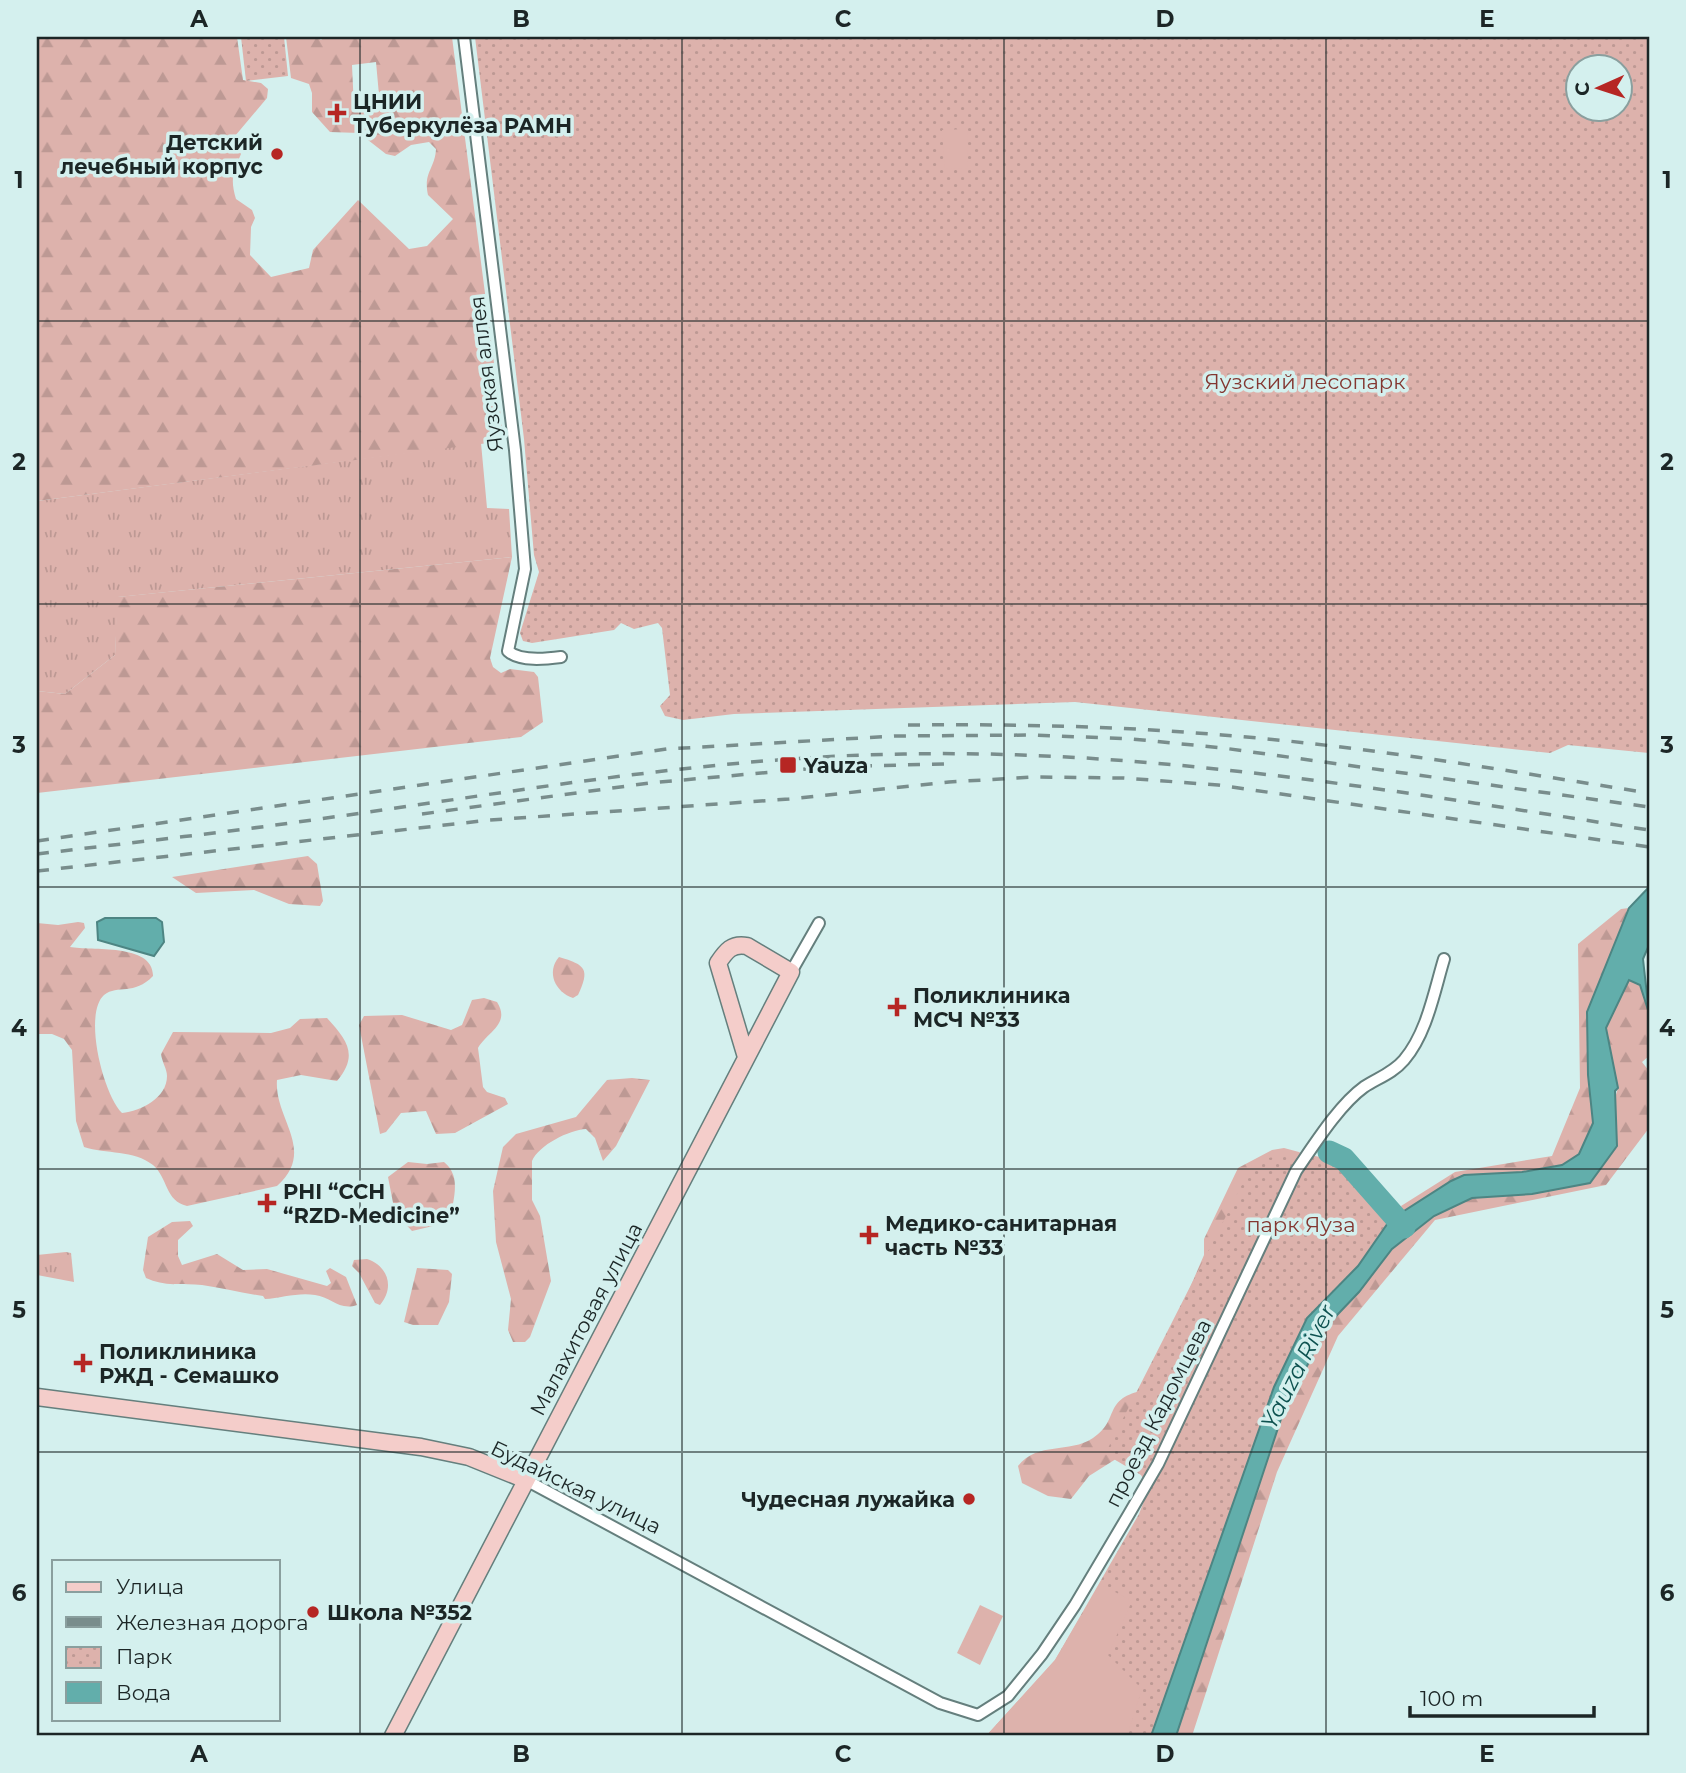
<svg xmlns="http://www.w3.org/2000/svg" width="1686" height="1773" font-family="Montserrat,sans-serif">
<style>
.grass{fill:url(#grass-tufts)}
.forest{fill:url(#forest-firs);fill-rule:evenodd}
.park{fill:url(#park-dots);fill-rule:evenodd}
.garden{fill:#ddb2ac}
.water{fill:#62aeab;stroke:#4d8583;stroke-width:2}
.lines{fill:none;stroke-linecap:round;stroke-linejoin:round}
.river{stroke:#62aeab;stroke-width:23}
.street-casing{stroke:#657f7d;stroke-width:14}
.secondary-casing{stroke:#657f7d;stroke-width:19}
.street{stroke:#fff;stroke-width:10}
.secondary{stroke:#f4cdca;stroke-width:16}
.rail{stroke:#798d8c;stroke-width:3.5;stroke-dasharray:12 12;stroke-linecap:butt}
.grid{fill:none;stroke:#1c2626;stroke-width:2;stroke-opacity:0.55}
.poi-dot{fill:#b62623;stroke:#d4f0ee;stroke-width:2.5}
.labels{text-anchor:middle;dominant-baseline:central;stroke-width:7;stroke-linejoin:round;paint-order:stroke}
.poi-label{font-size:21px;font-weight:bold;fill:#1c2626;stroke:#d4f0ee;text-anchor:start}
.street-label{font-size:21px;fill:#1c2626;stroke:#d4f0ee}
.park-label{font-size:21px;fill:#833731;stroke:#d4f0ee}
.water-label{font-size:23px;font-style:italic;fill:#0e5250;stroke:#d4f0ee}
.neatline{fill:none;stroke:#1c2626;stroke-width:2.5}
.grid-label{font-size:23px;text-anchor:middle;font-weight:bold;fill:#1c2626}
</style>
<defs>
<pattern id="grass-tufts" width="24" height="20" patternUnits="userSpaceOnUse" patternTransform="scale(1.75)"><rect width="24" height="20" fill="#ddb2ac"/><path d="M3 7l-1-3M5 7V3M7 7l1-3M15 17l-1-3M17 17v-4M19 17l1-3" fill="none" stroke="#bd9994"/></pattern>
<pattern id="forest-firs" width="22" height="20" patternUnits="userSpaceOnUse" patternTransform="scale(1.75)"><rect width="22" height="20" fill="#ddb2ac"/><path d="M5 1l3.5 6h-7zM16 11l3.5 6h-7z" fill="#bd9994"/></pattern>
<pattern id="park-dots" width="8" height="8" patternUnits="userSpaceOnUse" patternTransform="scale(1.75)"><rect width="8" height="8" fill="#ddb2ac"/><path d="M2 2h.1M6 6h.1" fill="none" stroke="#bd9994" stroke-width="1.8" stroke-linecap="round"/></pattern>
</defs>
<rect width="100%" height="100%" fill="#d4f0ee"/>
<g class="grass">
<polygon points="481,443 487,508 509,509 512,557 118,597 115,655 65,694 37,691 37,501"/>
<polygon points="66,1252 71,1253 74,1282 37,1275 37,1255"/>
</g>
<g class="forest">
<path d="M37 37H237L243 80 261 83 268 89 267 98 235 136 233 142 241 154C233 173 230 179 236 199L252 210 255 218 251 227 250 255 271 277 309 268 313 250 358 200 409 249 427 246 453 219 428 195C423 172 435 169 436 149L429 142 411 145 395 156 386 154 359 133 330 132 312 112V93L309 84 291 78 286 37H317L321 40 324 37H452L504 441 37 501ZM376 62 380 106 354 109 352 65Z"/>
<polygon points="512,557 490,658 493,667 501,673 510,669 534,672 538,677 543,722 521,737 37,793 37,691 65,694 115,655 117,597"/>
<polygon points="308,856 317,864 323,901 320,906 289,904 254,890 196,893 172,877"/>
<polygon points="1629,908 1587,1012 1588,1075 1593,1123 1579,1154 1563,1165 1522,1172 1464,1175 1403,1211 1401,1206 1455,1172 1552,1156 1580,1088 1578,944 1621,909"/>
<path d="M78 922 84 923 85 928 70 947C91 951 154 943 153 976 134 996 118 984 104 995 83 1014 103 1094 122 1113 141 1111 167 1098 167 1076 167 1069 162 1062 161 1054L173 1032 271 1033 290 1028 300 1019 327 1018C347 1040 359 1055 337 1081L301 1075 277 1080C274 1119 317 1150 277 1186L187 1206C165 1201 168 1178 153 1165 134 1150 106 1154 84 1147L76 1121 72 1050 64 1039 52 1034H37V923L58 925Z"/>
<path d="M559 957C586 965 590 969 578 995L573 998C555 992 546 972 559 957Z"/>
<polygon points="1629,980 1640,985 1649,1013 1649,1056 1642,1062 1649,1071 1649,1128 1606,1185 1435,1220 1338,1336 1277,1472 1192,1736 1176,1736 1282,1416 1315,1350 1319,1334 1359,1292 1392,1249 1434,1216 1472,1198 1532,1194 1590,1182 1618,1088 1606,1028"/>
<path d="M484 998 497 1002C511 1024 487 1032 478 1048L483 1087 487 1092 505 1098 508 1104 455 1133 436 1134 426 1111 401 1113 386 1132 380 1134 359 1025 364 1016 402 1015 451 1030 462 1025 472 1000Z"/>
<path d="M632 1078 650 1080 616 1146 603 1161 595 1138 586 1129C569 1130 539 1145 532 1161V1200L540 1216 551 1281 530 1337 525 1342H513L508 1330 511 1299 496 1242 493 1191 503 1147 516 1134 576 1117 607 1080Z"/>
<path d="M1284 1148 1299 1152 1297 1157 1127 1452 1089 1476 1071 1499 1048 1496 1022 1483 1018 1466C1038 1441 1069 1454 1093 1438 1121 1420 1101 1398 1146 1390L1204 1255V1239L1238 1168 1272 1150Z"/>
<path d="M408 1162 427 1164 444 1162C463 1177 452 1202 450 1222L412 1231 395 1213 388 1177Z"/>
<path d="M190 1221 193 1226 178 1240V1256L182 1265 217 1254 243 1270 267 1269 327 1286 331 1283 326 1271 330 1268 346 1277 357 1305C339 1311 331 1297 315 1295 299 1292 281 1298 265 1299L263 1296C242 1293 222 1288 202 1285 183 1283 164 1287 146 1278L143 1270 148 1237 172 1222Z"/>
<path d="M367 1259C388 1266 395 1287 380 1305L375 1303 359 1273 352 1266 354 1260Z"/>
<polygon points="417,1268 448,1270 452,1274 449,1302 438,1325 413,1325 404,1322"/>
</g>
<g class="park">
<polygon points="241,37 284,37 288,76 246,81"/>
<path d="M475 37H1649V753L1568 745 1550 753 1075 702 734 714 683 720 665 716 660 706 670 695 662 628 658 623 634 629 621 623 614 630 532 643 523 641 520 633 539 572 534 555 524 439ZM1578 66H1620V108H1578Z"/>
<polygon points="1298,1152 1341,1162 1390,1220 1358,1266 1307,1318 1274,1387 1151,1736 986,1736 1055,1660 1139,1514 1149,1488 1141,1475 1105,1454 1254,1161"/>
</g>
<g class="garden">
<polygon points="967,129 968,168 945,169 942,130"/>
<polygon points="1100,1584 1132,1601 1108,1655 1142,1689 1127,1736 986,1736 1055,1660"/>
<polygon points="980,1605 1003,1616 980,1665 957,1653"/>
</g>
<g class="water">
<polygon points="1649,887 1649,945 1643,959 1649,1013 1640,985 1629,980 1606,1028 1618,1088 1615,1091 1617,1146 1590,1183 1532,1194 1472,1198 1434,1216 1392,1249 1359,1292 1319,1334 1315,1350 1282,1416 1176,1736 1151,1736 1274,1387 1307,1318 1358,1266 1390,1220 1451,1181 1464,1175 1522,1172 1562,1165 1579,1154 1593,1123 1588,1075 1587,1012 1629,908"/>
<polygon points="105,918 156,918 162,922 164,942 154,956 98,940 97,922"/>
</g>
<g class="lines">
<polyline class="river" points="1329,1152 1344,1159 1404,1227"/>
<g class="street-casing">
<g id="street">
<path d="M464 37 515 450 525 569 508 651C520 662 546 659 561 657"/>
<polyline points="791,972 819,923"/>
<path d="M526 1480 940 1703 978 1715 1008 1696 1042 1654 1075 1605 1129 1514 1158 1464 1296 1171C1314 1145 1339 1105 1364 1087 1378 1078 1393 1073 1404 1060 1427 1033 1434 992 1444 959"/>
</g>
</g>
<g class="secondary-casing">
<g id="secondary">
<polyline points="37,1397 421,1447 469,1457 526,1480"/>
<path d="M393 1736 791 972 747 946C732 943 726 951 718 963L746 1057"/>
</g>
</g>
<use href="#street" class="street"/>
<use href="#secondary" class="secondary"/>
<g class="rail">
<path d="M908 725C1013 724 1117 726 1222 735 1365 746 1508 771 1649 793"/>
<polyline points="860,766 944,764"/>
<polyline points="422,814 649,783 818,768"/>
<polyline points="37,841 667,749 896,736 1034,735 1132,739 1223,748 1649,807"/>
<path d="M37 854C128 843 221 833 312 820 509 793 704 757 904 754 1155 749 1402 792 1649 830"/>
<polyline points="37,871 490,820 789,799 949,782 1033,777 1123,778 1218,785 1649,847"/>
</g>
</g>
<path class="grid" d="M360 37V1736M682 37V1736M1004 37V1736M1326 37V1736M37 321H1649M37 604H1649M37 887H1649M37 1169H1649M37 1452H1649"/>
<g class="poi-dot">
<path d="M333.5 102.5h7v7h7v7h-7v7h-7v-7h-7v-7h7z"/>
<circle cx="277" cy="154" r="7"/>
<rect x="779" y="756" width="18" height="18" rx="3.5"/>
<path d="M893.5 996.5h7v7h7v7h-7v7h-7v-7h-7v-7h7z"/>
<path d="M263.5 1192.5h7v7h7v7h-7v7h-7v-7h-7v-7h7z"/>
<path d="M865.5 1224.5h7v7h7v7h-7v7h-7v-7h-7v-7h7z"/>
<path d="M79.5 1352.5h7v7h7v7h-7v7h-7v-7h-7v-7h7z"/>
<circle cx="969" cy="1499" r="7"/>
<circle cx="313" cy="1612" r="7"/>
</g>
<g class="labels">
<g class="poi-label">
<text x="353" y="101">ЦНИИ<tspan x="353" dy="24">Туберкулёза РАМН</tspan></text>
<text x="263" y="142" text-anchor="end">Детский<tspan x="263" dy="24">лечебный корпус</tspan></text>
<text x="804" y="765">Yauza</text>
<text x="913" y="995">Поликлиника<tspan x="913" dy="24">МСЧ №33</tspan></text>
<text x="283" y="1191">PHI “CCH<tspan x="283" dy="24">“RZD-Medicine”</tspan></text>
<text x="885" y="1223">Медико-санитарная<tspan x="885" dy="24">часть №33</tspan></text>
<text x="99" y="1351">Поликлиника<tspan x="99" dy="24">РЖД - Семашко</tspan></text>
<text x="955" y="1499" text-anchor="end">Чудесная лужайка</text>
<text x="327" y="1612">Школа №352</text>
</g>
<g class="street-label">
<text transform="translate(486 374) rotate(-97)">Яузская аллея</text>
<text transform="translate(586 1319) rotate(-62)">Малахитовая улица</text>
<text transform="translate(1158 1413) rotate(-63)">проезд Кадомцева</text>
<text transform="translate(576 1487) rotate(26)">Будайская улица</text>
</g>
<g class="park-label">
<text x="1305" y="381">Яузский лесопарк</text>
<text x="1301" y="1224">парк Яуза</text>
</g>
<g class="water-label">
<text transform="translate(1298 1367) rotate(-63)">Yauza River</text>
</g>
</g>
<rect width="1686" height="1773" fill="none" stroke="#d4f0ee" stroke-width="77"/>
<rect x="52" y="1560" width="228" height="161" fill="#d4f0ee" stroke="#8a9f9e" stroke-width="2"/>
<rect x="66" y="1582" width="35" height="10" fill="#f4cdca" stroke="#8a9f9e" stroke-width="2"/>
<text x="116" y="1594" font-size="21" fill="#1c2626">Улица</text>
<rect x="66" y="1617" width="35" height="10" fill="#798d8c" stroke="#8a9f9e" stroke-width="2"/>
<text x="116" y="1630" font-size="21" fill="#1c2626">Железная дорога</text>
<rect x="66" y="1647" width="35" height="21" fill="url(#park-dots)" stroke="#8a9f9e" stroke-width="2"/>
<text x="116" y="1664" font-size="21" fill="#1c2626">Парк</text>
<rect x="66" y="1682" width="35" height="21" fill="#62aeab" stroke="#8a9f9e" stroke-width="2"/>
<text x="116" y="1700" font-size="21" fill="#1c2626">Вода</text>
<g transform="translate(1599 88) rotate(267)"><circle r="33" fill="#d4f0ee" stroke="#8a9f9e" stroke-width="2"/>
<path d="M0-5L12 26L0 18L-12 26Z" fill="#b62623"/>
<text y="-10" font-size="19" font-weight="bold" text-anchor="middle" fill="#1c2626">С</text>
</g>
<path d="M1410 1706v10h184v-10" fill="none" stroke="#1c2626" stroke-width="3.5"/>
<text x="1420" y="1706" font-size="21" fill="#1c2626" stroke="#d4f0ee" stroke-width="5" paint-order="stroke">100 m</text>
<rect x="38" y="38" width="1610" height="1696" class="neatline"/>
<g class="grid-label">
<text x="199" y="27">A</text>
<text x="521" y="27">B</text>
<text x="843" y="27">C</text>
<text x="1165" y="27">D</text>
<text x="1487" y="27">E</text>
<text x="19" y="188">1</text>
<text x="1667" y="188">1</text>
<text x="19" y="470">2</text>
<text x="1667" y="470">2</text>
<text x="19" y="753">3</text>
<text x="1667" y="753">3</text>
<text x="19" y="1036">4</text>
<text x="1667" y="1036">4</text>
<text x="19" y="1318">5</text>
<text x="1667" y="1318">5</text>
<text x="19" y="1601">6</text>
<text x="1667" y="1601">6</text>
<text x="199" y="1762">A</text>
<text x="521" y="1762">B</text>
<text x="843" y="1762">C</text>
<text x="1165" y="1762">D</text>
<text x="1487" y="1762">E</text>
</g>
</svg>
